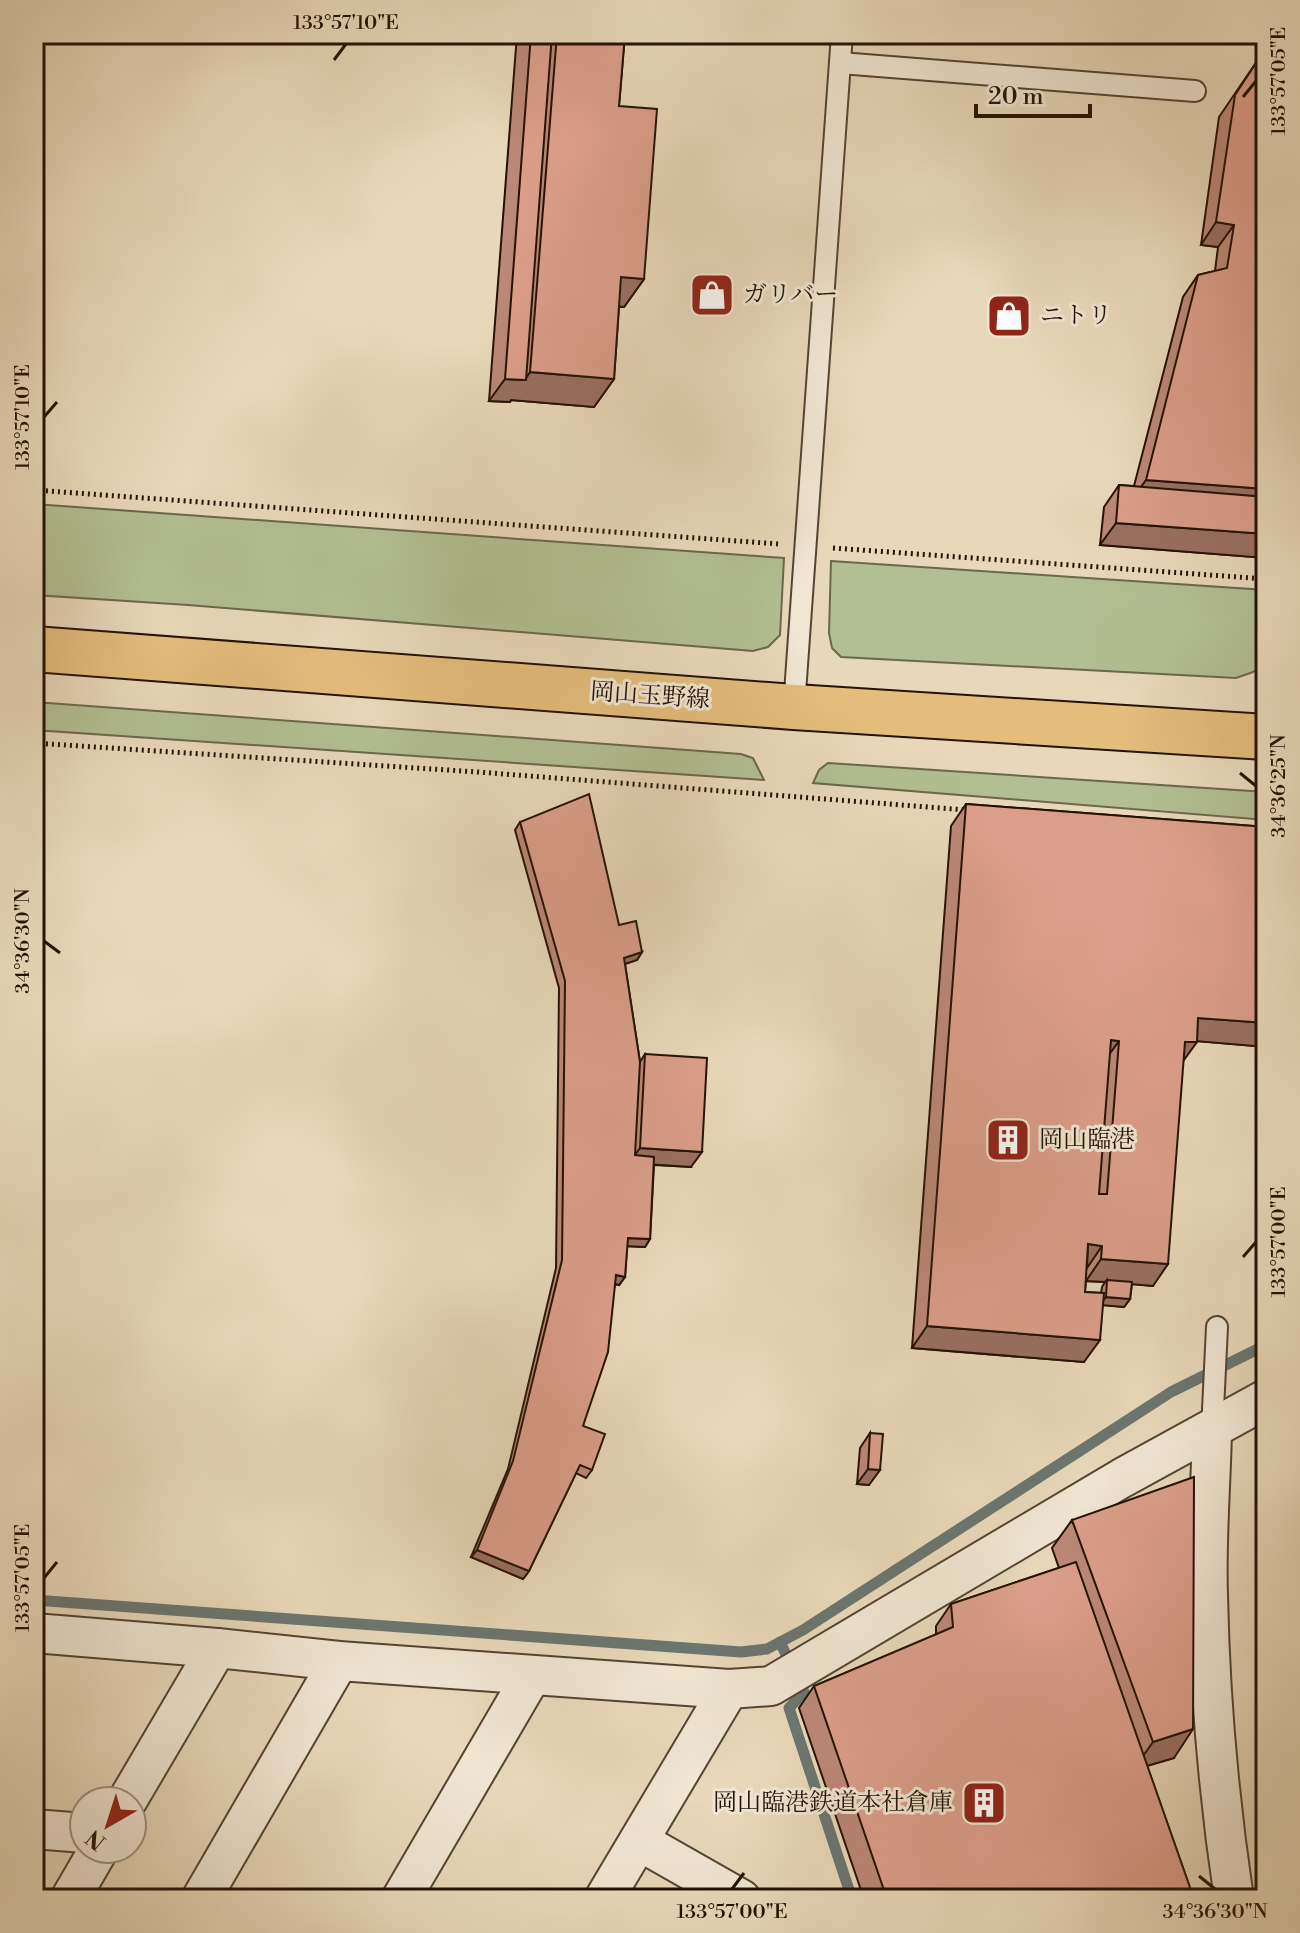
<svg xmlns="http://www.w3.org/2000/svg" width="1300" height="1933" font-family="'Libre Bodoni','Noto Serif JP',serif">
<style>
.green{fill:#b2bf92;stroke:#6b684c;stroke-width:2}
.lines{fill:none;stroke-linecap:round;stroke-linejoin:round}
.stream{stroke:#6b7671;stroke-width:11}
.lane-casing{stroke:#554432;stroke-width:24}
.street-casing{stroke:#554432;stroke-width:42}
.primary-casing{stroke:#241205;stroke-width:48}
.path{stroke:#241205;stroke-width:5;stroke-dasharray:2 4;stroke-linecap:butt}
.lane{stroke:#f0e6d2;stroke-width:20}
.street{stroke:#f0e6d2;stroke-width:38}
.primary{stroke:#e4bc7c;stroke-width:44}
.wall{fill:#bc8877;stroke:#241205;stroke-width:2;fill-rule:evenodd}
.shaded-wall{fill:#996f61;stroke:#241205;stroke-width:2}
.building{fill:#db9e8a;stroke:#241205;stroke-width:2;fill-rule:evenodd}
.ticks{fill:none;stroke:#241205;stroke-width:3}
.labels{text-anchor:middle;dominant-baseline:central;stroke-width:6;stroke-linejoin:round;paint-order:stroke}
.poi-label{font-size:24px;fill:#241205;stroke:#f0e6d2;text-anchor:start}
.street-label{font-size:24px;fill:#241205;stroke:#f0e6d2}
.neatline{fill:none;stroke:#241205;stroke-width:3}
.ticks-label{font-size:20px;text-anchor:middle;fill:#241205}
</style>
<rect width="100%" height="100%" fill="#e8d8b9"/>
<filter id="stains"><feTurbulence type="fractalNoise" baseFrequency=".0025" numOctaves="4"/><feColorMatrix values="0 0 0 0 .2 0 0 0 0 .09 0 0 0 0 .02 0 0 0 .5 -.17"/></filter>
<radialGradient id="worn" r=".72"><stop offset=".6" stop-color="#630" stop-opacity="0"/><stop offset="1" stop-color="#630" stop-opacity=".3"/></radialGradient>
<g class="green">
<polygon points="34,504 784,558 780,635 768,647 753,651 188,605 34,595"/>
<polygon points="831,561 1266,590 1266,663 1253,672 1236,678 841,657 832,648 829,633"/>
<polygon points="34,702 741,754 753,758 764,780 34,730"/>
<polygon points="828,763 1266,792 1266,820 813,783 819,770"/>
</g>
<g class="lines">
<g class="stream">
<polyline points="34,1600 741,1652 767,1649 803,1630 1171,1392 1266,1345"/>
<polyline points="780,1642 804,1692 789,1708 852,1899"/>
</g>
<g class="lane-casing">
<g id="lane">
<polyline points="840,63 1195,91"/>
<polyline points="794,707 842,34"/>
<polyline points="1212,1430 1217,1327"/>
</g>
</g>
<g class="street-casing">
<g id="street">
<path d="M1212 1430C1211 1485 1206 1540 1208 1595 1210 1697 1219 1799 1234 1899"/>
<polyline points="34,1633 217,1648 339,1661 729,1689 771,1686 1122,1478 1266,1399"/>
<polyline points="127,1801 217,1648"/>
<polyline points="34,1829 84,1833"/>
<polyline points="639,1841 741,1899"/>
<polyline points="70,1899 99,1849"/>
<polyline points="201,1899 339,1661"/>
<polyline points="401,1899 532,1675"/>
<polyline points="604,1899 729,1689"/>
</g>
</g>
<g class="primary-casing">
<polyline id="primary" points="34,649 794,707 1266,737"/>
</g>
<g class="path">
<polyline points="34,490 779,544"/>
<polyline points="833,548 1266,579"/>
<polyline points="34,743 478,772 966,810"/>
</g>
<use href="#lane" class="lane"/>
<use href="#street" class="street"/>
<use href="#primary" class="primary"/>
</g>
<g class="wall">
<polygon points="517,34 625,34 619,106 644,279 624,307 619,307 614,379 594,407 511,400 510,402 489,401"/>
<polygon points="1259,34 1266,34 1266,558 1100,545 1104,507 1119,485 1134,486 1183,297 1198,275 1215,271 1218,247 1201,245 1219,117 1257,61"/>
<path d="M966 804 1266 827V1047L1197 1041 1183 1061 1153 1286 1132 1284 1130 1299 1124 1307 1103 1305 1084 1362 912 1348 951 826ZM1086 1281 1105 1282 1102 1287 1101 1293 1085 1292Z"/>
<polygon points="520,822 619,925 642,952 637,960 625,964 640,1062 645,1054 691,1167 654,1165 650,1239 645,1247 627,1246 625,1277 619,1285 615,1284 583,1426 592,1470 586,1478 576,1473 529,1571 523,1579 471,1557 508,1469 556,1268 559,988 515,830"/>
<polygon points="870,1433 869,1485 857,1484 860,1448"/>
<polygon points="1072,1520 1174,1758 1147,1766 1194,1899 864,1899 799,1708 814,1686 936,1635 936,1626 951,1604 1059,1568 1052,1548"/>
</g>
<g class="shaded-wall">
<polygon points="1216,222 1234,225 1218,247 1201,245"/>
<polygon points="621,277 644,279 624,307 602,305"/>
<polygon points="530,372 614,379 594,407 511,400 510,402 489,401 505,379 525,380"/>
<polygon points="1146,480 1266,489 1266,512 1130,502"/>
<polygon points="1116,523 1266,534 1266,558 1100,545"/>
<polygon points="642,952 637,960 618,966 624,958"/>
<polygon points="1198,1018 1266,1023 1266,1047 1183,1040"/>
<polygon points="1111,1040 1119,1041 1103,1063"/>
<polygon points="1185,1042 1197,1042 1181,1064"/>
<polygon points="640,1148 702,1152 691,1167 629,1163"/>
<polygon points="628,1238 650,1239 645,1247 622,1246"/>
<polygon points="1088,1244 1102,1246 1087,1268"/>
<polygon points="1101,1259 1168,1264 1153,1286 1107,1282 1107,1280 1105,1282 1086,1281"/>
<polygon points="616,1275 625,1277 619,1285 611,1283"/>
<polygon points="1106,1297 1130,1299 1124,1307 1100,1305"/>
<polygon points="927,1326 1100,1340 1084,1362 912,1348"/>
<polygon points="868,1469 880,1470 869,1485 857,1484"/>
<polygon points="477,1550 529,1571 523,1579 471,1557"/>
<polygon points="1193,1729 1174,1758 1133,1770 1153,1742"/>
</g>
<g class="building">
<polygon points="531,34 552,34 526,380 505,379"/>
<polygon points="557,34 625,34 619,106 657,109 644,279 621,277 614,379 530,372"/>
<polygon points="1266,48 1266,489 1146,480 1198,275 1227,268 1234,225 1216,222 1235,95"/>
<polygon points="1119,485 1266,497 1266,534 1116,523"/>
<polygon points="589,794 619,925 636,921 642,952 624,958 640,1062 635,1155 654,1157 650,1239 628,1238 625,1277 616,1275 608,1352 583,1426 605,1434 592,1470 580,1465 529,1571 477,1550 513,1461 562,1260 565,981 520,822"/>
<path d="M966 804 1266 827V1023L1198 1018 1197 1042H1185L1168 1264 1101 1259 1102 1246 1088 1244 1085 1292 1104 1293 1100 1340 927 1326ZM1111 1040 1119 1041 1107 1194H1099Z"/>
<polygon points="645,1054 707,1058 702,1152 640,1148"/>
<polygon points="1107,1280 1132,1282 1130,1299 1106,1297"/>
<polygon points="870,1433 883,1434 880,1470 868,1469"/>
<polygon points="1194,1477 1193,1729 1153,1742 1072,1520"/>
<polygon points="1076,1562 1194,1899 887,1899 814,1686 953,1627 951,1604"/>
</g>
<path class="ticks" d="M334 60 346 44M1243 97 1256 81M44 417 57 402M1240 773 1256 786M44 941 60 953M1243 1257 1256 1242M44 1578 57 1562M1199 1876 1215 1889M732 1889 744 1873"/>
<defs>
<g id="shop-square" transform="scale(2.3)"><rect x="-9" y="-9" width="18" height="18" rx="4" fill="#8f2418" stroke="#f0e6d2"/><path d="M-5-2.5h2.3a2.7 3.5 0 0 1 5.4 0H5L5.5 6h-11ZM-1.5-2.5h3a1.5 2.3 0 0 0-3 0Z" fill="#fff"/></g>
<g id="building-square" transform="scale(2.3)"><rect x="-9" y="-9" width="18" height="18" rx="4" fill="#8f2418" stroke="#f0e6d2"/><path d="M-4-6H4V6H1V3H-1V6H-4ZM-2.5-4.3h1.7v1.8h-1.7ZM.8-4.3h1.7v1.8H.8ZM-2.5-1h1.7V.8h-1.7ZM.8-1h1.7V.8H.8Z" fill="#fff"/></g>
</defs>
<g fill-rule="evenodd">
<use href="#shop-square" x="712" y="295"/>
<use href="#shop-square" x="1009" y="316"/>
<use href="#building-square" x="1008" y="1140"/>
<use href="#building-square" x="984" y="1803"/>
</g>
<g class="labels">
<g class="poi-label">
<text x="743" y="295">ガリバー</text>
<text x="1040" y="316">ニトリ</text>
<text x="1039" y="1140">岡山臨港</text>
<text x="953" y="1803" text-anchor="end">岡山臨港鉄道本社倉庫</text>
</g>
<g class="street-label">
<text transform="translate(650 696) rotate(4)">岡山玉野線</text>
</g>
</g>
<rect width="1300" height="1933" fill="none" stroke="#e8d8b9" stroke-width="88"/>
<g transform="translate(108 1825) rotate(219)"><circle r="38" fill="#f0e6d2" stroke="#9e9180" stroke-width="2"/>
<path d="M0-6L14 30L0 20L-14 30Z" fill="#8f2418"/>
<text y="-12" font-size="22" font-weight="bold" text-anchor="middle" fill="#241205">N</text>
</g>
<path d="M976 104v12h114v-12" fill="none" stroke="#241205" stroke-width="4"/>
<text x="988" y="104" font-size="24" fill="#241205" stroke="#f0e6d2" stroke-width="6" paint-order="stroke">20 m</text>
<rect x="44" y="44" width="1212" height="1845" class="neatline"/>
<g class="ticks-label">
<text x="346" y="29">133°57'10"E</text>
<text transform="translate(1278 81) rotate(-90)" y="7">133°57'05"E</text>
<text transform="translate(22 417) rotate(-90)" y="7">133°57'10"E</text>
<text transform="translate(1278 786) rotate(-90)" y="7">34°36'25"N</text>
<text transform="translate(22 941) rotate(-90)" y="7">34°36'30"N</text>
<text transform="translate(1278 1242) rotate(-90)" y="7">133°57'00"E</text>
<text transform="translate(22 1578) rotate(-90)" y="7">133°57'05"E</text>
<text x="732" y="1918">133°57'00"E</text>
<text x="1215" y="1918">34°36'30"N</text>
</g>
<rect width="100%" height="100%" filter="url(#stains)"/>
<rect width="100%" height="100%" fill="url(#worn)"/>
</svg>
